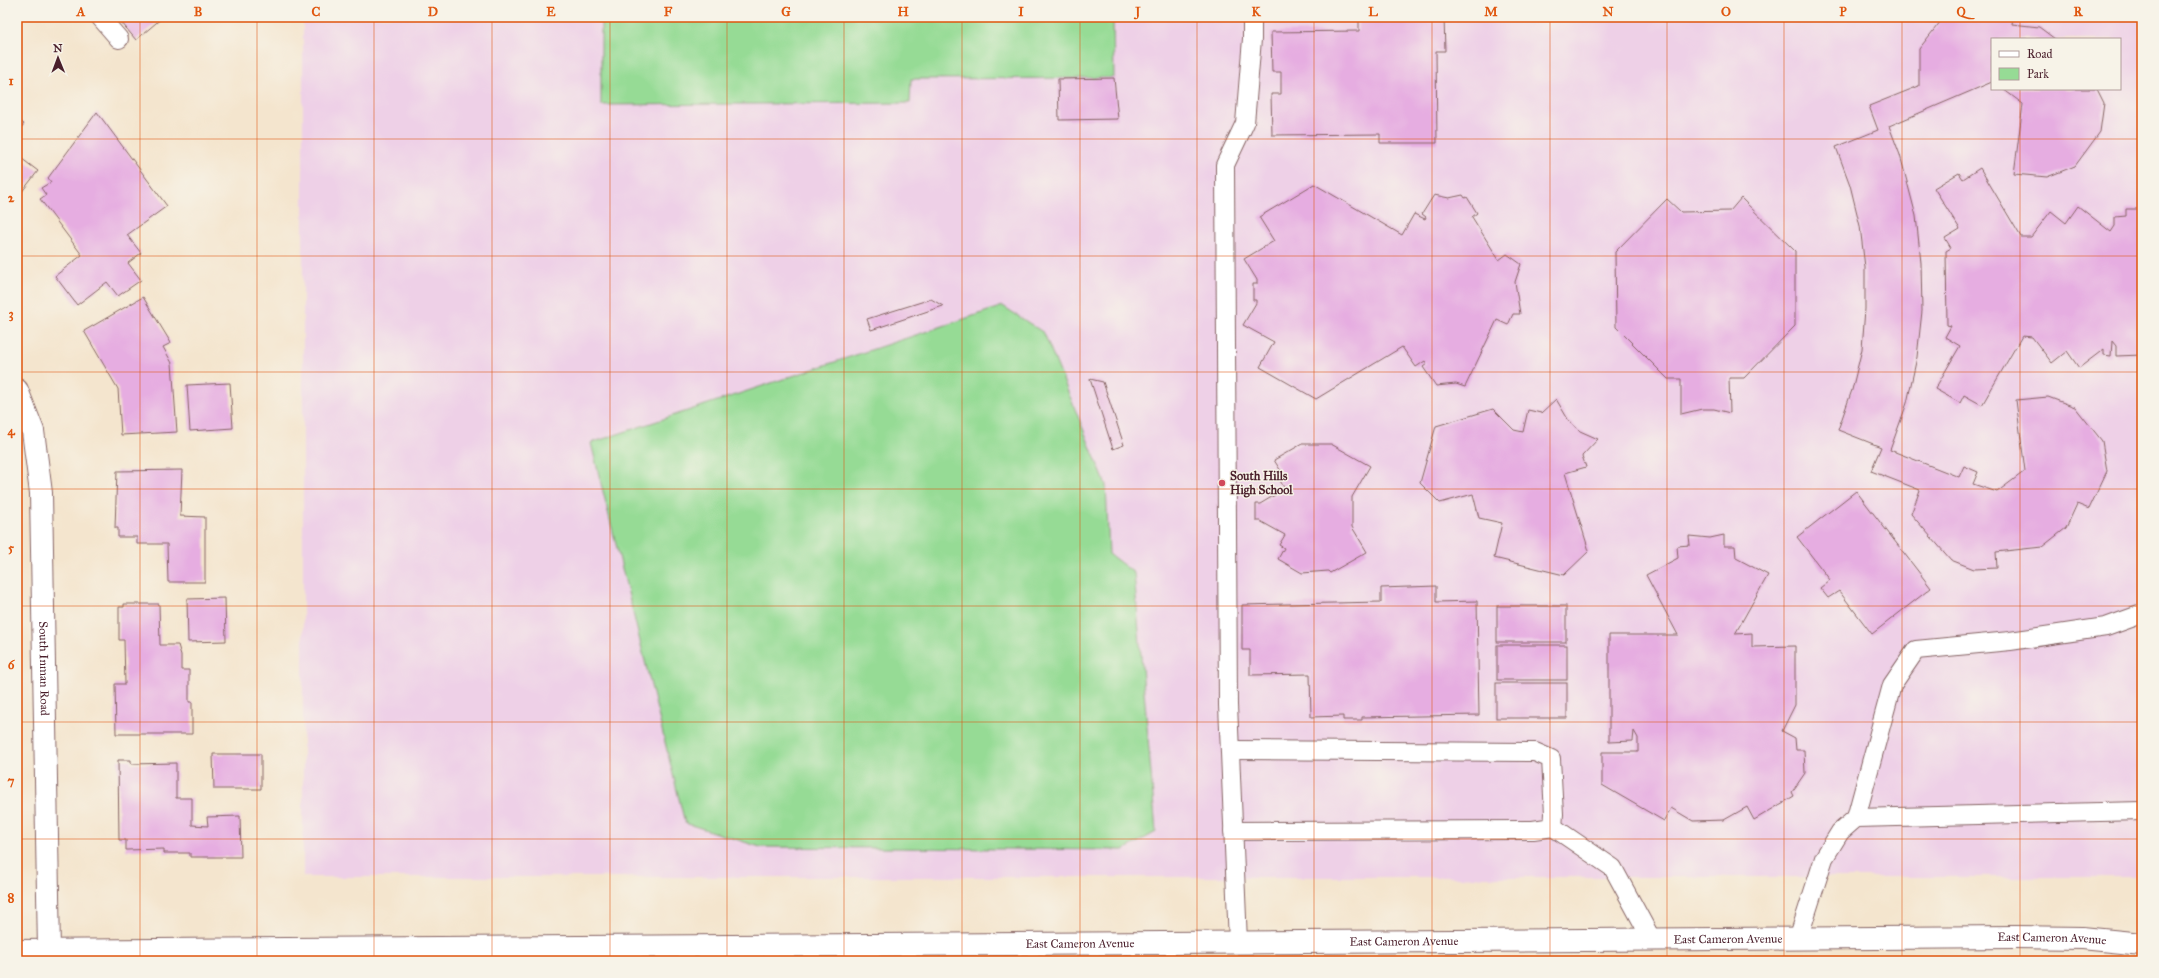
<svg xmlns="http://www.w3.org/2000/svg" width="2159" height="978" font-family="'IM FELL Great Primer',serif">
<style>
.built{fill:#eed0e7;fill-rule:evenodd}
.green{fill:#96db95;stroke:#707d60}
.building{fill:#e6ade1}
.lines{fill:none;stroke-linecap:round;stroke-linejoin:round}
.service-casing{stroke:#866464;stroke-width:20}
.minor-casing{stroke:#866464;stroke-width:24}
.secondary-casing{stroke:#866464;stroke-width:24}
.service{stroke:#fff;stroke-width:18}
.minor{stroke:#fff;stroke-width:22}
.secondary{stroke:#fff;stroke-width:22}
.grid{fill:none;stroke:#e0560e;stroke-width:1;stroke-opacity:0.55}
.poi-dot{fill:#d1495b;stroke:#f7f3e8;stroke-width:1.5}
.labels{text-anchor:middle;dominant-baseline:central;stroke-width:3;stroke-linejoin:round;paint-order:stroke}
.poi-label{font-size:12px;font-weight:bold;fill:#4a1f2b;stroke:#f7f3e8;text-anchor:start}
.street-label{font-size:12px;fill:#4a1f2b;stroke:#f7f3e8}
.neatline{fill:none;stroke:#e0560e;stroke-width:1.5}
.grid-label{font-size:13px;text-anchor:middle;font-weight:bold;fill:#e0560e}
</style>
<rect width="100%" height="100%" fill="#f7f3e8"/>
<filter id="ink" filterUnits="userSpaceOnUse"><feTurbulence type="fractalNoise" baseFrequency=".025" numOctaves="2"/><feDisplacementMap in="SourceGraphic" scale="8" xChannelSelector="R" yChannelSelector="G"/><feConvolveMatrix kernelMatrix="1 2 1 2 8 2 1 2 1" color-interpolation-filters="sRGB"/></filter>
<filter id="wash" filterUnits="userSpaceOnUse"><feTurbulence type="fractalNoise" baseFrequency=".012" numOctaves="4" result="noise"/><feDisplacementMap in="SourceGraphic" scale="16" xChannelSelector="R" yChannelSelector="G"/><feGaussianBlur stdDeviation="0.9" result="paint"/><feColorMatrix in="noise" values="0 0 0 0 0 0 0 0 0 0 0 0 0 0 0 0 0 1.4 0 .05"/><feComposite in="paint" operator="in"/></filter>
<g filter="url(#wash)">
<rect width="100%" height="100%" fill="#f4e5ce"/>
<path class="built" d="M303 17H2142V877H303ZM1992 39H2120V89H1992Z"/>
<g class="green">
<polygon points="601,17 1113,17 1114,78 911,79 910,103 601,105"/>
<polygon points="1003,306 1044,333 1106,485 1109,554 1134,573 1156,832 1124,850 760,847 685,823 591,443"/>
</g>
<g id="blocks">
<g class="building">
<polygon points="117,17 163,17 136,40"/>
<polygon points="1375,17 1444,17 1445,51 1436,51 1437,143 1380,143 1380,134 1272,135 1271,94 1281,94 1281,72 1272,72 1271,32 1359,31 1359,18"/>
<polygon points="1944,17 2013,17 2012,24 2039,27 2055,39 1992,39 1992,82 1889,126 1900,155 1916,216 1921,263 1922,311 1917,357 1907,403 1890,450 1959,477 1964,466 1978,472 1973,484 1997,492 2025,471 2016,400 2048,397 2075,407 2102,441 2107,471 2089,509 2077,504 2066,528 2042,547 1996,552 1997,568 1974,569 1951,560 1911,514 1920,490 1871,471 1881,447 1838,430 1852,390 1862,349 1865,309 1865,267 1860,226 1850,185 1836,147 1878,130 1869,106 1919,86 1919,49"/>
<polygon points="1114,78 1118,119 1059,120 1058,79"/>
<polygon points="2003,89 2097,89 2104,103 2100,132 2075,166 2047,177 2014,174 2023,104"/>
<polygon points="97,112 167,206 127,235 141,253 128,263 141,280 118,296 107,282 77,305 55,276 82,255 40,199 46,195 41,188 51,182 48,178"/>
<polygon points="17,119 24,124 17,133"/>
<polygon points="17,155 38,171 17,198"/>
<polygon points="1980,168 2021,237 2031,237 2051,211 2066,223 2078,206 2111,232 2115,226 2115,217 2126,216 2126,209 2142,209 2142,355 2116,356 2116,346 2112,341 2111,356 2104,355 2104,349 2079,368 2067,351 2052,363 2032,337 2022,336 1982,405 1964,395 1960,403 1935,389 1960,346 1945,337 1951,326 1947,325 1946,251 1951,248 1945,238 1960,229 1934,188 1959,173 1963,179"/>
<polygon points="1314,184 1402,235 1414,214 1425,219 1426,217 1422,214 1434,195 1449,198 1463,195 1465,198 1467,197 1477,213 1472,217 1499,260 1507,254 1521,264 1515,282 1520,314 1513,314 1508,325 1497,320 1465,387 1456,384 1436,386 1423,367 1427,364 1425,361 1416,367 1402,347 1316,399 1260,367 1274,342 1243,325 1256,303 1256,300 1253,300 1253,284 1257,284 1257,280 1244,259 1274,241 1259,217"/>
<polygon points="1741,198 1795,251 1795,326 1744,378 1729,378 1730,413 1714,409 1702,409 1681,414 1681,379 1668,379 1616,327 1615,252 1667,199 1681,212 1730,211"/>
<polygon points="143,297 171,343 163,347 172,363 177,432 121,435 118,389 84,331"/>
<polygon points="931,299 943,306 871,330 867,319"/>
<polygon points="1090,379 1103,382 1124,445 1113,449"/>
<polygon points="230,383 233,428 190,431 187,385"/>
<polygon points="1556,399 1569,421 1580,431 1598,439 1582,456 1586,467 1565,473 1589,551 1564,575 1494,558 1502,523 1479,518 1473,494 1440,503 1420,483 1436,426 1493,409 1514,430 1523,432 1528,410 1541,413"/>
<polygon points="1302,444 1331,444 1370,466 1352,497 1352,527 1367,552 1330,573 1328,571 1302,573 1278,559 1284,548 1279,545 1285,535 1260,521 1256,521 1256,504 1260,504 1285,489 1279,479 1284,476 1274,460"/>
<polygon points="182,470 180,516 205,517 205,582 168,582 167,544 137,544 137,537 118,537 118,528 115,528 117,471"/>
<polygon points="1856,491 1931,588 1872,634 1839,591 1828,598 1820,588 1830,580 1797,537"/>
<polygon points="1724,535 1724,546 1735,546 1736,558 1768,575 1735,634 1752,633 1752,647 1795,646 1795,705 1782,731 1795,738 1796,750 1804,750 1805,773 1792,792 1794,796 1754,820 1747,807 1724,820 1693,821 1671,808 1664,821 1602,785 1602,752 1638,752 1638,738 1634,731 1633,741 1609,742 1609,635 1678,635 1646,575 1678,558 1677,546 1690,545 1689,536 1710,538"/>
<polygon points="1436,586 1436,602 1477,601 1479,715 1362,717 1362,720 1343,720 1343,716 1311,717 1310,674 1250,675 1250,650 1242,650 1242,605 1381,602 1381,588"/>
<polygon points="225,598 226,641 188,642 187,599"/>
<polygon points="124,604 159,604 160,645 178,645 181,655 181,670 189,670 189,702 192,702 192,734 116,734 115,684 125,684 124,640 119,640 119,607 124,607"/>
<rect x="1497" y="606" width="69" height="36"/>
<rect x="1497" y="645" width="70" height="35"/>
<rect x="1496" y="683" width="71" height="35"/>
<polygon points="213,754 261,754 261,789 214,789"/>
<polygon points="118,760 131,760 131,764 176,763 176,798 192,798 192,825 208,826 207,817 240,816 241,857 190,857 190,853 164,853 164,849 126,850 126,840 119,840"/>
</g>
</g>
</g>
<g filter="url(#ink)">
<use href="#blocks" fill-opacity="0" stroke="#866464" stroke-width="1"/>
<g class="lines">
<g class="service-casing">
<g id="service">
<polyline points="100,17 119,39"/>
<polyline points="1230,750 1535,752 1551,759 1554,814 1553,827 1533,830 1233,831"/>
<polyline points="1856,818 1892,685 1916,650 2010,641 2106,627 2142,614"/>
<polyline points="1553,827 1613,868 1652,940"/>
<polyline points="1798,939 1824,858 1840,832 1856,818 2142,811"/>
<polyline points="1238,942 1228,705 1225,165 1245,123 1252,39 1252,17"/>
</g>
</g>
<g class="minor-casing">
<g id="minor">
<path id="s1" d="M17 390 33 431 41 493 49 951"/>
</g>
</g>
<g class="secondary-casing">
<g id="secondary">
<path id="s2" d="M17 951 2015 937 2082 938 2142 944"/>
</g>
</g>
<use href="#service" class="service"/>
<use href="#minor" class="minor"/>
<use href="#secondary" class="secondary"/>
</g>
</g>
<path class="grid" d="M140 17V961M257 17V961M374 17V961M492 17V961M610 17V961M727 17V961M844 17V961M962 17V961M1080 17V961M1197 17V961M1314 17V961M1432 17V961M1550 17V961M1667 17V961M1784 17V961M1902 17V961M2020 17V39M2020 89V961M17 139H2142M17 256H2142M17 372H2142M17 489H2142M17 606H2142M17 722H2142M17 839H2142"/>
<circle class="poi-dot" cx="1222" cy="483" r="4"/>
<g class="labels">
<g class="poi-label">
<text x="1230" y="476">South Hills<tspan x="1230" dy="14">High School</tspan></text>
</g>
<g class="street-label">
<text stroke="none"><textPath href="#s1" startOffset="282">South Inman Road</textPath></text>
<text stroke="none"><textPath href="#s2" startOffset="1711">East Cameron Avenue</textPath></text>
<text stroke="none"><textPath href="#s2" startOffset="2035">East Cameron Avenue</textPath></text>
<text stroke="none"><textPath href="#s2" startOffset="1387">East Cameron Avenue</textPath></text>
<text stroke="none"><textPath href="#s2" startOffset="1063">East Cameron Avenue</textPath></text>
</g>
</g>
<rect width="2159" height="978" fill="none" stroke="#f7f3e8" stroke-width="44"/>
<rect x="1991" y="38" width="130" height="52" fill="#f7f3e8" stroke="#b29e9c"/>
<rect x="1999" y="51" width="20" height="6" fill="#ffffff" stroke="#b29e9c"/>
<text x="2027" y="58" font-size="12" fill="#4a1f2b">Road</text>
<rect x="1999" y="68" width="20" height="12" fill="#96db95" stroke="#b29e9c"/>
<text x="2027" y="78" font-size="12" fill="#4a1f2b">Park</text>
<g transform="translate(58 58) rotate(359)" stroke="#f7f3e8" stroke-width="3" paint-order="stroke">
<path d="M0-3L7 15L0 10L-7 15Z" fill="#4a1f2b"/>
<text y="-6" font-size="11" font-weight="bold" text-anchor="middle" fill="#4a1f2b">N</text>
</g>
<rect x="22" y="22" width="2115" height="934" class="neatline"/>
<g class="grid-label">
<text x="81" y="16">A</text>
<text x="198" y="16">B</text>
<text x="316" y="16">C</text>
<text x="433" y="16">D</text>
<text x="551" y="16">E</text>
<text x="668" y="16">F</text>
<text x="786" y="16">G</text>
<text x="903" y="16">H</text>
<text x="1021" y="16">I</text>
<text x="1138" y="16">J</text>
<text x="1256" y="16">K</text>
<text x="1373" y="16">L</text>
<text x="1491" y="16">M</text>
<text x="1608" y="16">N</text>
<text x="1726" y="16">O</text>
<text x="1843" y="16">P</text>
<text x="1961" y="16">Q</text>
<text x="2078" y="16">R</text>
<text x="11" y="85">1</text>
<text x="11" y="202">2</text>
<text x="11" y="318">3</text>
<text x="11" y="435">4</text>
<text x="11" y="552">5</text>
<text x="11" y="669">6</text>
<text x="11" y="785">7</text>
<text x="11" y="902">8</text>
</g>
</svg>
